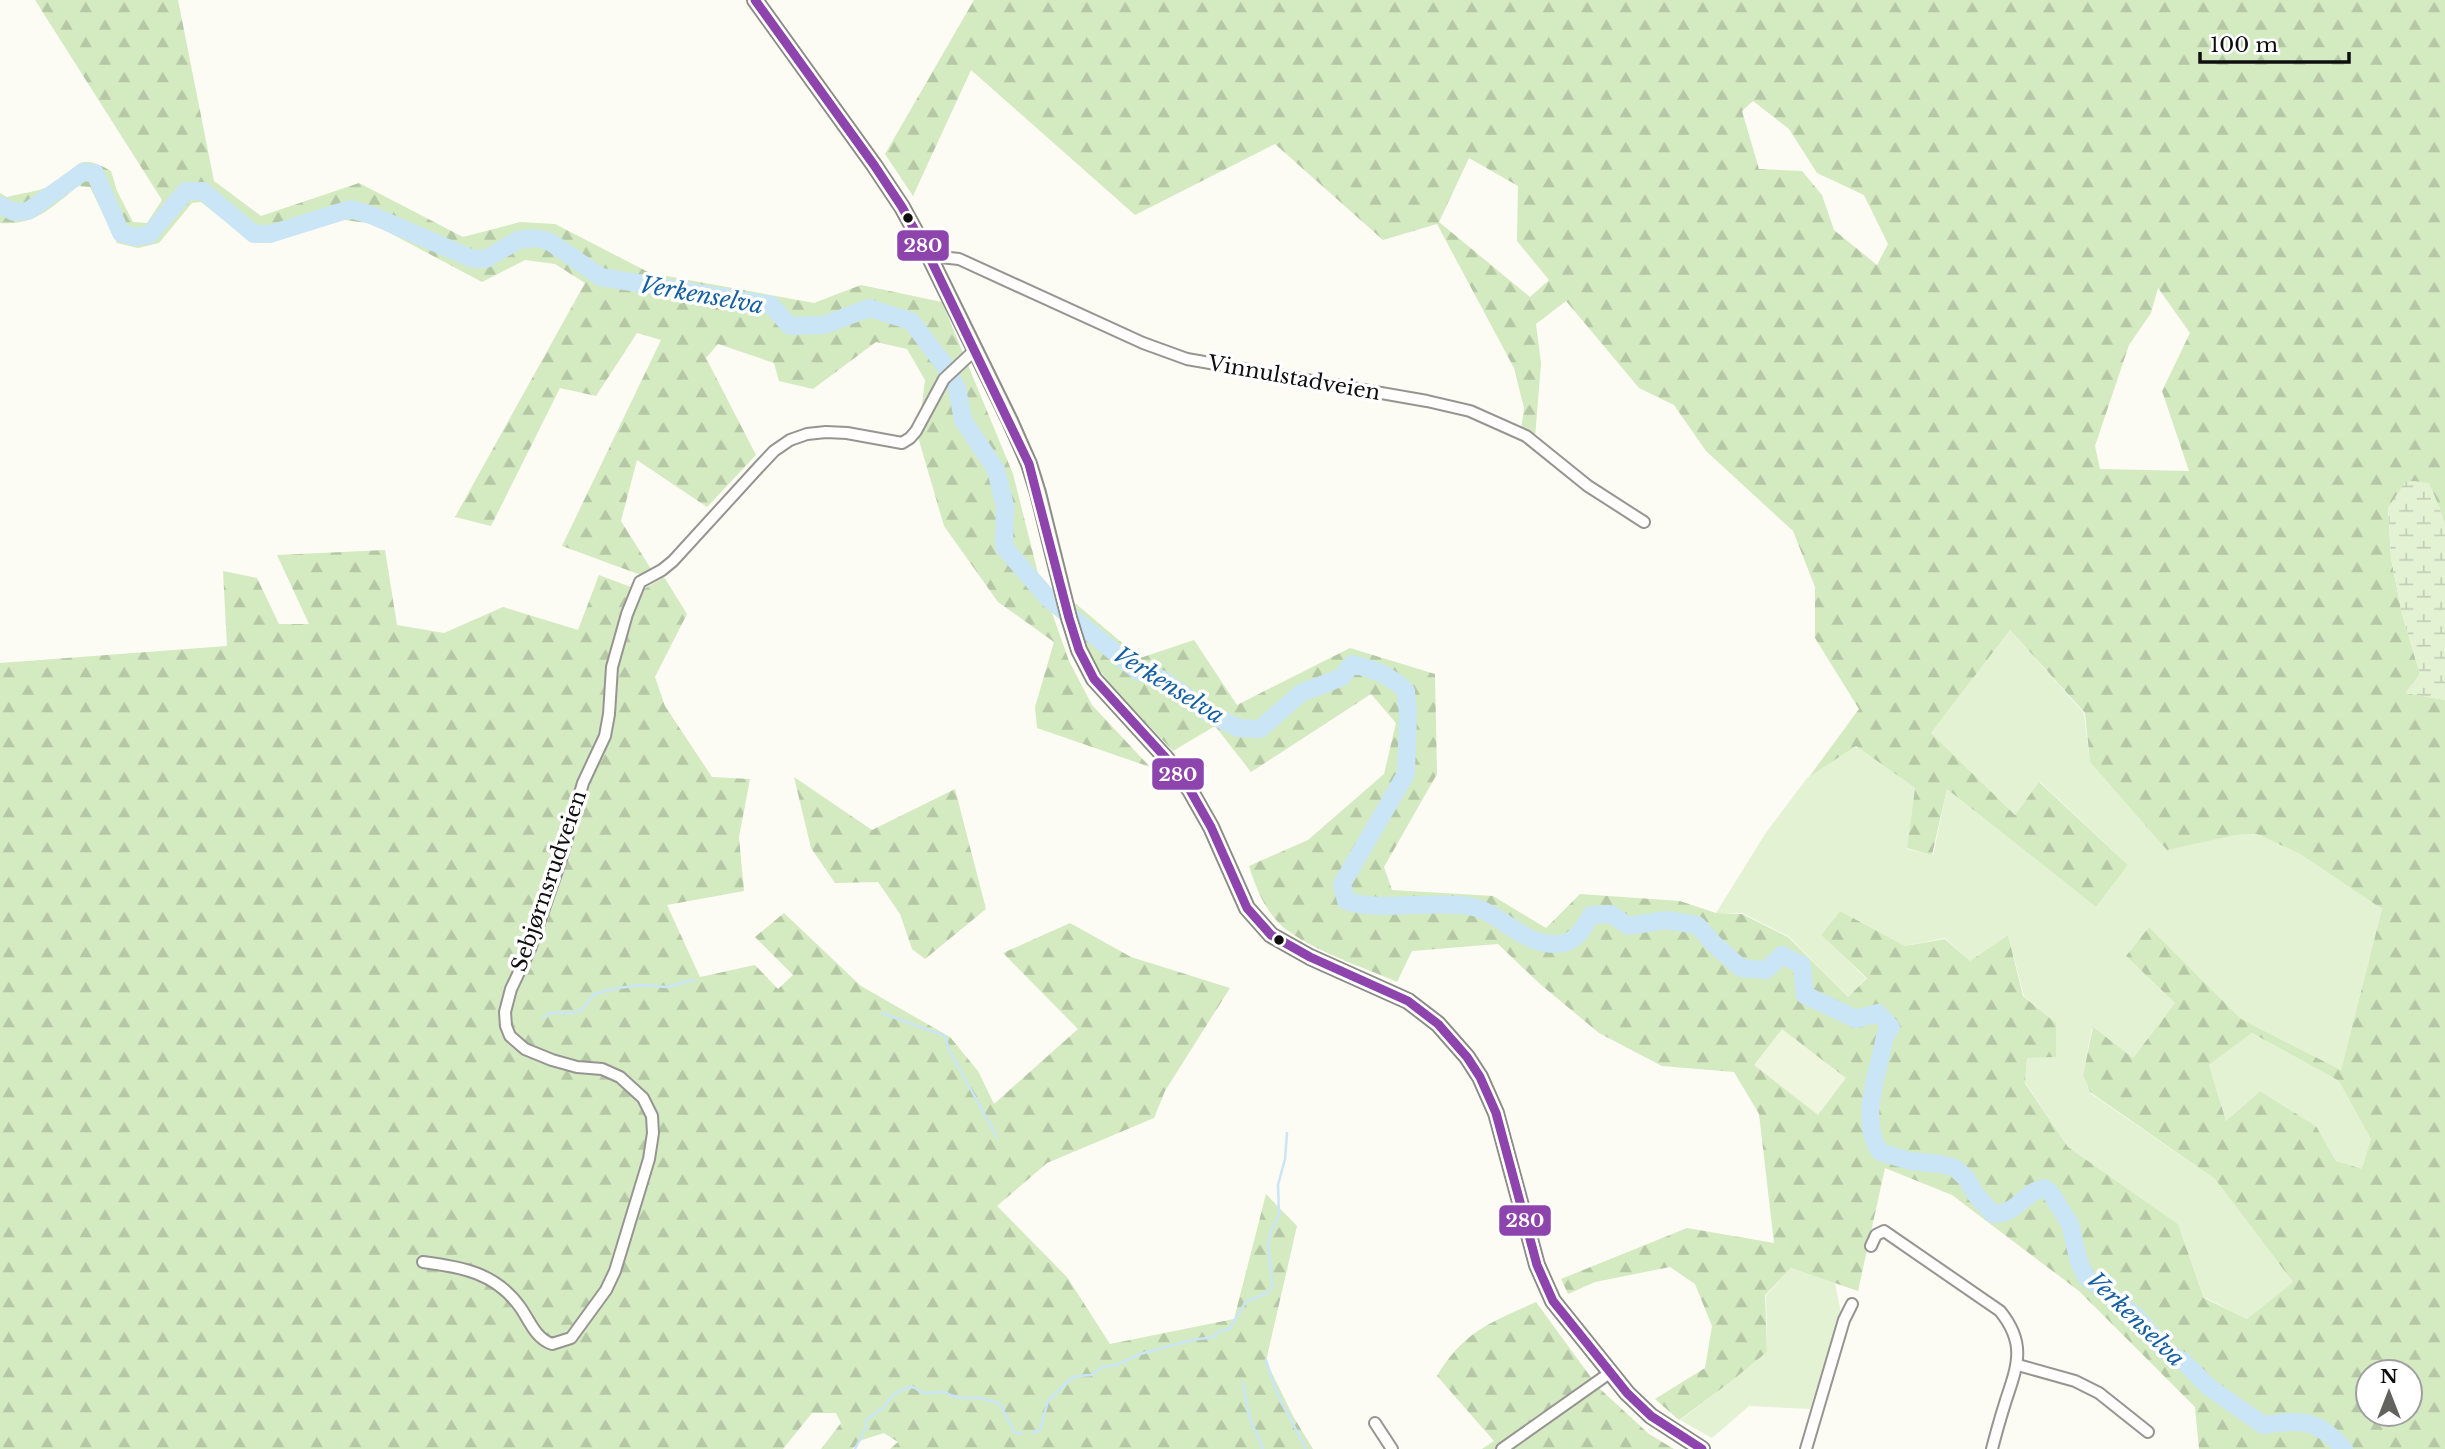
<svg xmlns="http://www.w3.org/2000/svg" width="2445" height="1449" font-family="'Libre Baskerville',serif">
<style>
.grass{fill:#e4f2d4}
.forest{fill:url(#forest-firs);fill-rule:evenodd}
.wetland{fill:url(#wetland-marsh)}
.pitch{fill:#eef6dd}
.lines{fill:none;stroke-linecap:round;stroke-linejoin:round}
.stream{stroke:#cae5f6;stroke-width:2.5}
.river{stroke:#cae5f6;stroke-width:18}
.street-casing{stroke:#969592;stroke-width:14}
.secondary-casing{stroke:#8c8c89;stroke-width:18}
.street{stroke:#fffefd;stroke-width:10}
.secondary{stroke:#f5f5eb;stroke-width:14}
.bus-1-casing{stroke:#fff;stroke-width:14}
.bus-1{stroke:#8e44ad;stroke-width:9}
.bus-dot{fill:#0f0f0f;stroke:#fff;stroke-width:2.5}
.labels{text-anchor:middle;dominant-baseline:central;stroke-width:7;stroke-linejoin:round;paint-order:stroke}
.street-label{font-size:21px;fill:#0f0f0f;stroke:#fff}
.water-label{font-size:23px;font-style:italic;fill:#1560a4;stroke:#fff}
.line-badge{stroke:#fff;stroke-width:2.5}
.badge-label{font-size:19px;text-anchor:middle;font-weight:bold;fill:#fff}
</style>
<defs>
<pattern id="forest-firs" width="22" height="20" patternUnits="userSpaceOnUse" patternTransform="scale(1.75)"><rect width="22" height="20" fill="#d4eac1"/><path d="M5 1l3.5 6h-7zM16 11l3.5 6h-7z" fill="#b5c8a5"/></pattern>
<pattern id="wetland-marsh" width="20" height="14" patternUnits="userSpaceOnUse" patternTransform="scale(1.75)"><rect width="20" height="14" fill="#e4f2d4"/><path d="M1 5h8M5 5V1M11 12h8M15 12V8" fill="none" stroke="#c2ceb5"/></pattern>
</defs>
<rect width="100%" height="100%" fill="#fcfbf4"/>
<g class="grass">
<polygon points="2010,630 2084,713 2090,762 2167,849 2235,835 2257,834 2300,854 2382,909 2341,1070 2241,1019 2149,927 2126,956 2175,1003 2133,1058 2092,1028 2083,1075 2090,1093 2215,1179 2293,1282 2247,1319 2204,1297 2178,1224 2068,1147 2025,1082 2027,1058 2056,1056 2056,1023 2024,996 2008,935 1970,961 1945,938 1905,946 1840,911 1821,935 1866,978 1848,997 1788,936 1742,913 1716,913 1765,834 1807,778 1856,746 1915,788 1907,849 1933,855 1947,789 2096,907 2128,865 2040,782 2015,815 1931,733"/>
<polygon points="2252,1033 2339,1081 2372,1139 2362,1170 2336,1161 2316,1126 2260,1091 2226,1121 2209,1065"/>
<polygon points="1791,1268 1835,1283 1841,1312 1810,1409 1749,1406 1712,1438 1680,1420 1729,1383 1767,1352 1766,1295"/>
</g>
<g class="forest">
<path d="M35 0H178L214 181 261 216 359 183 463 237 520 222 555 224 650 273 814 303 861 285 942 302 1013 474 1038 573 1069 661 1092 705 1150 767 1037 728 1035 707 1054 642 998 602 944 526 918 437 925 380 907 349 876 342 813 389 779 381 774 363 718 344 706 358 756 455 707 507 637 460 621 521 651 569 641 575 562 546 661 340 637 333 596 396 560 388 491 526 455 517 585 283 555 264 525 260 482 282 373 224 338 219 269 242 250 241 201 202 192 203 159 243 138 248 117 243 90 187 78 186C52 207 35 226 0 223V193L7 197C21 193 38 192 50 186 79 171 74 149 111 171L117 191 133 222 147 223 162 200Z"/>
<path d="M974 0H2445V526L2439 506 2388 508 2391 558 2402 614 2420 674 2406 693 2445 700V1449H2199L2195 1407 2079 1291 1952 1195 1885 1168 1858 1291 1791 1268 1765 1295 1767 1352 1729 1383 1679 1420 1655 1399 1705 1368 1712 1326 1695 1284 1670 1267 1595 1282 1568 1294 1561 1279 1687 1228 1774 1243 1759 1114 1734 1072 1662 1066 1599 1033 1540 984 1498 944 1412 951 1397 982C1365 968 1309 949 1283 927 1265 911 1256 888 1249 866L1308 840 1384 774 1396 723 1371 694 1251 772 1215 726 1173 751 1113 688 1090 657 1069 598 1140 658 1194 640 1237 705 1350 648 1435 674 1437 774 1384 867 1392 890 1493 896 1546 928 1580 894 1680 901 1716 913 1742 914 1788 937 1848 997 1867 978 1821 935 1840 911 1905 946 1945 939 1970 961 2008 935 2023 996 2056 1023V1057L2027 1058 2025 1083 2068 1147 2178 1224 2204 1298 2247 1319 2293 1282 2215 1179 2090 1092 2083 1075 2093 1027 2133 1058 2175 1003 2126 956 2149 927 2241 1019 2341 1070 2382 909 2300 854 2257 834 2235 835 2167 850 2090 762 2085 713 2010 630 1931 733 2015 815 2039 782 2128 865 2096 907 1947 789 1932 855 1907 848 1915 788 1856 746 1809 777 1859 709 1815 638V587L1793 531 1706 451 1674 405 1639 388 1566 301 1536 324 1541 363 1535 438 1521 430 1524 408 1514 368 1437 224 1383 240 1275 144 1135 215 971 70 913 196 885 154ZM1753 101 1789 129 1817 173 1864 195 1888 244 1877 265 1834 230 1822 195 1802 171 1759 169 1742 111ZM1469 158 1518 186 1517 241 1549 280 1530 297 1439 222ZM2158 288 2190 333 2162 391 2189 471 2100 469 2095 446 2129 345 2151 313ZM2252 1033 2339 1081 2371 1139 2362 1169 2336 1161 2316 1126 2260 1091 2226 1121 2209 1065ZM2368 1372H2410V1414H2368Z"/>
<polygon points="385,550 397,625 444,633 503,607 578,630 599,575 641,591 664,577 687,614 655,677 665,706 712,777 750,779 739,837 744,891 667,905 700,977 755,965 778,989 793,975 755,937 784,913 861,986 950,1037 978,1071 994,1104 1078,1029 1003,953 1070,923 1131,957 1230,988 1165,1091 1154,1118 1047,1163 997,1206 1067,1277 1110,1344 1234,1319 1266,1194 1297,1226 1266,1361 1293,1416 1313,1449 890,1449 898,1442 884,1433 862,1440 852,1449 821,1449 841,1423 836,1413 812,1413 783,1449 0,1449 0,663 227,646 223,571 257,578 279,624 309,624 277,555"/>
<polygon points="794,777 872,830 955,789 986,909 925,959 912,949 900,914 878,882 835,883 811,848"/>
<path d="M1536 1302 1598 1387 1649 1434 1674 1449H1482L1494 1441 1437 1376C1464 1331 1490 1323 1536 1302Z"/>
</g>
<polygon class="wetland" points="2414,481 2429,483 2439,506 2445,526 2445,700 2405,693 2420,674 2402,614 2391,558 2388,508 2405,482"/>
<polygon class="pitch" points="1782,1029 1846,1078 1818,1115 1754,1065"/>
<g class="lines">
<g class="stream">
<polyline points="882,1013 945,1036 949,1050 997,1137"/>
<polyline points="543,1018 550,1013 571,1013 582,1010 594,994 618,988 642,985 666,987 694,980"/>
<polyline points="1266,1360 1277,1393 1306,1449"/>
<polyline points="1243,1383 1250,1419 1263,1449"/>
<path d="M1032 1433 1040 1430 1048 1401 1070 1379 1078 1376 1091 1375 1102 1367 1117 1365 1140 1354 1192 1340 1213 1337 1219 1331 1230 1329C1234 1318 1241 1313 1245 1302L1267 1293 1273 1285 1268 1247 1270 1234 1279 1215 1278 1185 1285 1159 1287 1133"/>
<path d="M855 1449 866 1427V1420L883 1408 894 1394 907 1388 913 1387 923 1393 945 1392C956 1400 965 1398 978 1398 985 1398 993 1402 1000 1404L1014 1432 1022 1434"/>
</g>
<path class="river" d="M0 205 14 212 28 211 83 172 95 173 121 233 135 237 149 235 186 191H203L254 234H270L350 209 371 215 473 259H486L518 240 534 238 549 241 601 277 771 305 790 326 824 325 869 308 911 321 943 363 957 388 963 420 996 470 1005 506 1004 547 1048 598 1139 672 1162 679 1215 717 1239 728 1260 729 1301 693 1342 677 1352 664C1374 669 1390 675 1406 691L1408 715 1406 774 1342 884 1346 901C1383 912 1430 900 1469 906 1501 912 1523 946 1557 944 1575 944 1583 929 1591 915L1611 914 1628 926 1666 920 1697 925 1715 945 1741 968 1766 970 1782 955 1802 965 1805 995 1856 1019 1878 1013 1891 1027 1885 1036C1879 1071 1858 1120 1880 1152L1910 1161 1940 1164 1955 1168 1966 1178 1976 1195 1993 1214C2018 1214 2022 1193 2044 1188L2050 1192 2070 1224 2079 1262 2086 1277 2135 1315 2166 1351 2184 1362 2209 1387 2263 1425C2301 1420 2317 1418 2344 1449"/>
<g class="street-casing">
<g id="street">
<polyline points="931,260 940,257 959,259 1143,343 1187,359 1427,401 1470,411 1526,436 1588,486 1644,522"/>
<path d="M1871 1246 1876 1235 1884 1231 2000 1311C2026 1343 2018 1364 2006 1400 2001 1416 1996 1433 1992 1449"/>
<path d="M423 1262C462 1267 496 1273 520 1307 530 1321 535 1338 552 1344L571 1338 606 1290 615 1271 649 1159 653 1133 652 1116 643 1098 620 1077 602 1069 577 1067 552 1060 525 1049 510 1036 506 1026 505 1012 511 989 530 949 560 862 583 783 605 736 609 714 612 667 627 614 640 582 662 570 673 561 758 468 774 451 790 440 807 434 826 432 847 433 902 443 910 438 916 431 944 379 975 350"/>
<polyline points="2018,1365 2075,1381 2099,1393 2148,1432"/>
<polyline points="1375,1423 1392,1449"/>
<polyline points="1502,1449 1611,1372"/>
<polyline points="1806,1449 1844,1320 1852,1304"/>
</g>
</g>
<g class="secondary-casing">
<polyline id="secondary" points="755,0 874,165 902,207 931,260 1010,421 1029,464 1038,493 1069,618 1079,650 1094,679 1165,757 1190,790 1211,827 1247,908 1271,935 1310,957 1408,1001 1438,1024 1467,1057 1480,1077 1496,1113 1537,1265 1553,1301 1627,1393 1651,1416 1702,1449"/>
</g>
<use href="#street" class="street"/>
<use href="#secondary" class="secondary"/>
<g class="bus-1-casing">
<polyline id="bus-1" points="755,0 874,165 902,207 931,260 1029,464 1069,618 1079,650 1094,679 1165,757 1190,790 1211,827 1247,908 1271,935 1310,957 1408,1001 1438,1024 1467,1057 1480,1077 1496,1113 1537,1265 1553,1301 1627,1393 1651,1416 1702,1449"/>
</g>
<use href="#bus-1" class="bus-1"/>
</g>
<g class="bus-dot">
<circle cx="908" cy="218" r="6"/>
<circle cx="1279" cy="940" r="6"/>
</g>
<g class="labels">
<g class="street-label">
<text transform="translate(1294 378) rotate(10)">Vinnulstadveien</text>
<text transform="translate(549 881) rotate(-71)">Sebjørnsrudveien</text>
</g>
<g class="water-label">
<text transform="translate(702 295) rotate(10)">Verkenselva</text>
<text transform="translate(1169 685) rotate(32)">Verkenselva</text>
<text transform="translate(2136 1319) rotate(44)">Verkenselva</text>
</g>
</g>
<g class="line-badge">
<rect x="896" y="229" width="54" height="33" rx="7" fill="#8e44ad"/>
<rect x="1151" y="757" width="54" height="34" rx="7" fill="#8e44ad"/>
<rect x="1498" y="1204" width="54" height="33" rx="7" fill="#8e44ad"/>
</g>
<g class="badge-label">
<text x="923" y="252">280</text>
<text x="1178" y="781">280</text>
<text x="1525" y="1227">280</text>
</g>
<g transform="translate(2389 1393)"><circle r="33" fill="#ffffff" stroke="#9f9f9f" stroke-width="2"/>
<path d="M0-5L12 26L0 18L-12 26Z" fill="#62625f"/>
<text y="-10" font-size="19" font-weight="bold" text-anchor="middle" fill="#0f0f0f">N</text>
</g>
<path d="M2200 52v10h149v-10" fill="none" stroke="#0f0f0f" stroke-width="3.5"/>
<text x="2210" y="52" font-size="21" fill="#0f0f0f" stroke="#ffffff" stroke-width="5" paint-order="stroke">100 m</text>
</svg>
